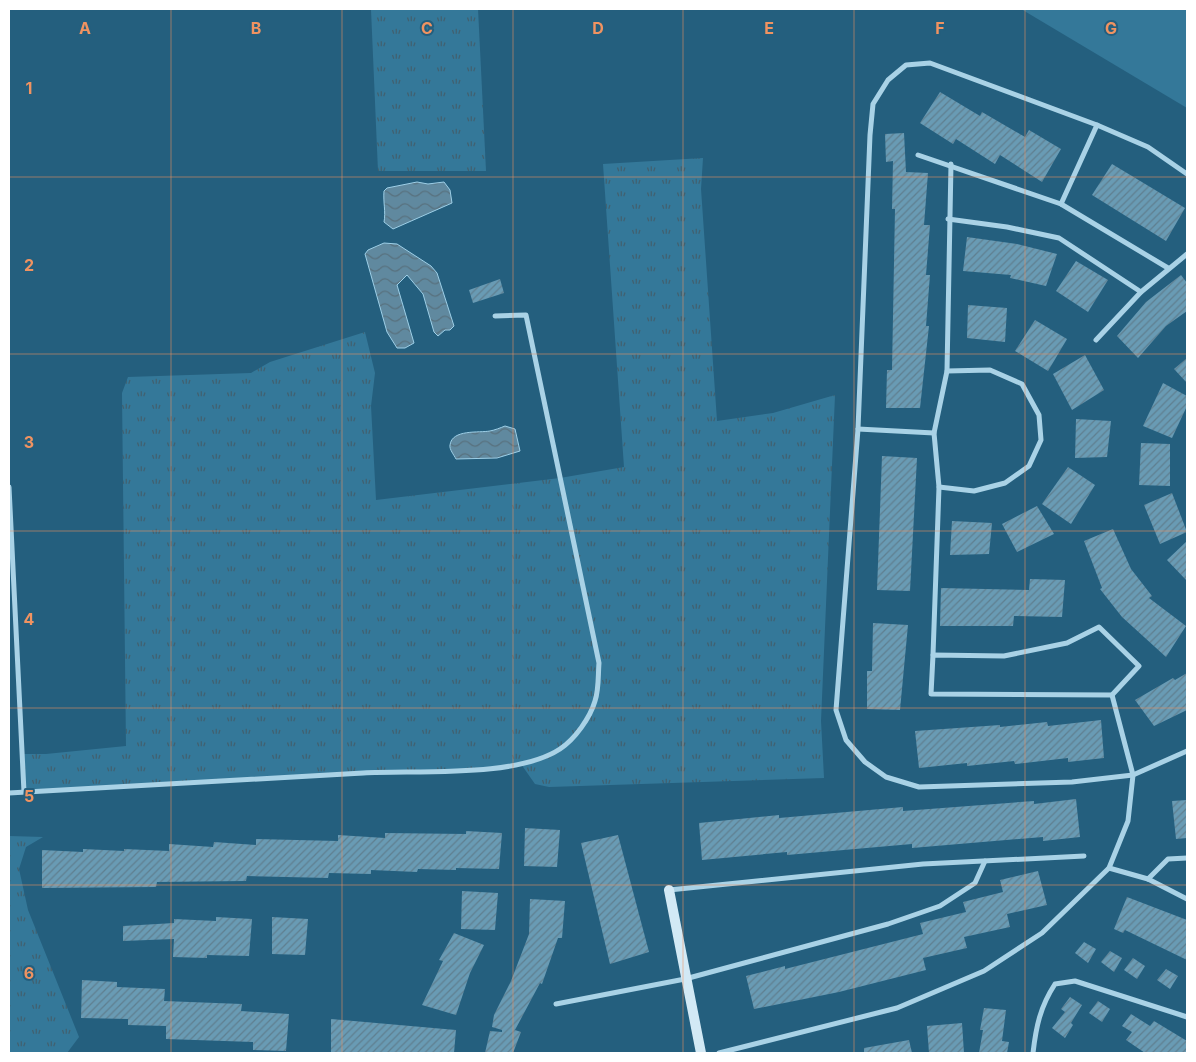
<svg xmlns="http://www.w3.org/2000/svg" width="1196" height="1062" font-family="Inter,sans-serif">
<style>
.grass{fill:url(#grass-tufts)}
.pitch{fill:#347899}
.water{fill:url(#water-waves);stroke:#9dcfe7}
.building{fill:url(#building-hatch)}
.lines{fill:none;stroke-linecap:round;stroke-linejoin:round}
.street{stroke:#a9d2e6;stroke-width:5}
.secondary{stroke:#d2e9f5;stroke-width:10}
.grid{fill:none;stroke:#f09361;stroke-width:1;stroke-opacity:0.55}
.grid-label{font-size:16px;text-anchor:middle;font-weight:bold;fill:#f09361;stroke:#245f7e;stroke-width:4;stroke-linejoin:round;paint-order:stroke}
</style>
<defs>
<pattern id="grass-tufts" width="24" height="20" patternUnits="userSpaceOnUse" patternTransform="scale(1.25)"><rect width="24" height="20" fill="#347899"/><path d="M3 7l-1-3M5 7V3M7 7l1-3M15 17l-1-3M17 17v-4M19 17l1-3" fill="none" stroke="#41606f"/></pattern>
<pattern id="water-waves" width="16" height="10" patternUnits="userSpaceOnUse" patternTransform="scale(1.25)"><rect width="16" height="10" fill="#60899f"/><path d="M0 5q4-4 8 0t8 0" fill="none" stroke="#58717e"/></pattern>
<pattern id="building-hatch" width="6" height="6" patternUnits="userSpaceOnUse" patternTransform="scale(1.25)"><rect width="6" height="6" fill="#699bb4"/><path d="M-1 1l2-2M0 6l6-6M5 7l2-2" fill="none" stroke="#5f7f90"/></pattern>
</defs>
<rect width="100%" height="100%" fill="#245f7e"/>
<g class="grass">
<polygon points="371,9 478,9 486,171 378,171"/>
<polygon points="703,158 701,189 717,421 773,413 835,395 821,721 824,778 549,787 535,784 521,764 493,769 24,792 22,754 46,754 126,746 122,393 128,377 251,373 270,362 365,332 375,373 371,406 376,500 560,478 624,467 603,164"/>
<polygon points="9,836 43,837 26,847 19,869 28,910 79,1037 67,1053 9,1053"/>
</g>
<polygon class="pitch" points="1021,9 1187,9 1187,108"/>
<g class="water">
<path d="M417 182 428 184 444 182 450 190 452 203 393 229 384 222C386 212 383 202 384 191L387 188Z"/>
<polygon points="384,243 397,244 431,266 437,273 454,326 450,330 445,330 438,336 434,332 423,294 407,275 397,285 414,343 405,348 397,348 387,332 365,254 368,250"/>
<path d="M505 426 515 429 520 451 497 458 456 459C454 455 449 449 450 445 452 429 479 433 490 431 495 430 500 428 505 426Z"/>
</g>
<g class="building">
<polygon points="940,92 980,116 982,112 1025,137 1029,130 1061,149 1042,182 1000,155 995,164 956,139 953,144 920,123"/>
<polygon points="904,133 906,172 928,173 924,225 930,225 926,275 930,275 926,326 929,326 920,408 886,408 887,370 892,370 895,209 892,209 893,161 886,162 885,134"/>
<polygon points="1112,164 1185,208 1166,241 1092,195"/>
<polygon points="967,237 1017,244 1057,254 1046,286 1010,278 1011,275 963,271"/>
<polygon points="1076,261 1108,280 1088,312 1056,291"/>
<polygon points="1181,275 1187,283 1187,311 1166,326 1138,358 1117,336 1146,302"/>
<polygon points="500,279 504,293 473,303 469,290"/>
<polygon points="968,305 1007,308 1005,342 967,338"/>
<polygon points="1035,320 1067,339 1048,371 1015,351"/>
<polygon points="1085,355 1104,390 1072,410 1053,374"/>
<polygon points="1187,358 1187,383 1174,369"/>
<polygon points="1163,383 1187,396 1187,406 1172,438 1143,426"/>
<polygon points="1076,419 1111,421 1107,457 1075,458"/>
<polygon points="1141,443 1170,444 1170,486 1139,485"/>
<polygon points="882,456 917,458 910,591 877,590"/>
<polygon points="1068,467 1095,485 1071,524 1042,504"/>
<polygon points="1172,493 1187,532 1160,544 1144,505"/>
<polygon points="1037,506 1054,534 1017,552 1002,524"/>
<polygon points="952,521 992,523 989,554 950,555"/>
<polygon points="1113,529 1131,569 1152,596 1149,598 1186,626 1166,657 1122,617 1100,589 1102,588 1084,541"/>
<polygon points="1187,541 1187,581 1167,560"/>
<polygon points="1030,579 1065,580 1062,617 1014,616 1013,626 940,626 941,588 1029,590"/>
<polygon points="873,623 908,625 900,710 867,709 867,671 872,671"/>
<polygon points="1187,673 1187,710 1154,726 1135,700 1173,678 1175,680"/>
<polygon points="1101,720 1104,758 1068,762 1068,758 1015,764 1014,761 967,766 967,763 919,768 915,731 1000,725 1000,727 1047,722 1048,726"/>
<polygon points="1076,799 1080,837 1043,841 1043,837 912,848 912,844 787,855 787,852 702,860 699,823 779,815 779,818 903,807 903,811 1034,801 1034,804"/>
<polygon points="1187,800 1187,838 1176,839 1172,801"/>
<polygon points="525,828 560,830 557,867 524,866"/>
<polygon points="466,831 502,833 499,869 456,868 456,870 418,869 417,872 371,870 371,874 329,873 328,878 247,876 246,881 157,882 156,887 42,888 42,850 83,852 83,849 124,851 124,849 169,851 169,844 213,847 214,842 256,845 256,839 338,841 338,835 385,838 385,833 466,834"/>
<polygon points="618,835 649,952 610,964 581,843"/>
<polygon points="1038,871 1047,905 1007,914 1010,927 964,937 967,948 923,958 926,970 839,992 754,1009 746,976 785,966 785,969 923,934 920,923 966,912 963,902 1003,892 1000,880"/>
<polygon points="462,891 498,893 495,930 461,929"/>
<polygon points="1127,897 1187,920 1187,960 1125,930 1123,933 1114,929"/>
<polygon points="530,899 565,901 562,938 558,938 542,984 540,983 515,1030 521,1032 513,1053 485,1053 490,1031 502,1032 502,1030 492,1027 494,1015 511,981 529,934"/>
<polygon points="216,917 252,919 249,956 207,955 207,958 173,957 174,939 123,941 123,926 174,923 174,919 216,921"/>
<polygon points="272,917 308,919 305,955 272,954"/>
<polygon points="454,933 484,945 470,973 456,1015 422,1005 443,961 439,960"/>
<polygon points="1084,942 1096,949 1088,963 1075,953"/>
<polygon points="1110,951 1122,958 1114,972 1101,962"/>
<polygon points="1133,958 1145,966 1137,979 1124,970"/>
<polygon points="1166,969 1178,976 1170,989 1157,980"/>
<polygon points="82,980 117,982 117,987 165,989 164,1001 242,1004 241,1011 289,1014 286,1051 253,1050 253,1042 166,1039 166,1026 128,1025 128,1019 81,1018"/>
<polygon points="1070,997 1082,1005 1071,1023 1073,1025 1065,1038 1052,1028 1065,1012 1061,1009"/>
<polygon points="1098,1001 1110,1009 1102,1022 1089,1013"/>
<polygon points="984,1008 1006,1010 1002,1041 1009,1042 1007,1053 979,1053 983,1030 980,1030"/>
<polygon points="1131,1014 1150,1026 1154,1021 1187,1041 1187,1053 1145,1053 1126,1040 1132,1032 1122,1026"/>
<polygon points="331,1019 456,1030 454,1053 331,1053"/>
<polygon points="962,1023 964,1053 929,1053 927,1026"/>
<polygon points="909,1040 912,1053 864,1053 864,1048"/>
</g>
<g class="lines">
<g class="street">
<polyline points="918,155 1061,204 1168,268"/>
<polyline points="1187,174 1148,147 1097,125 930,63 906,65 888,80 873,104 870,135 858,429 836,710 846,740 865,762 886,777 919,787 1072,782 1133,775 1187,751"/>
<polyline points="1061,204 1097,125"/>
<polyline points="948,219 1007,227 1059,238 1141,292"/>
<polyline points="1096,340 1141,292 1187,254"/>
<polyline points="858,429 934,433"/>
<polyline points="9,487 24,792"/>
<polyline points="939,487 974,491 1005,483 1029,466 1041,440 1039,415 1022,384 990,370 947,371"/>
<polygon points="1099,627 1139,666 1112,695 931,694 933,655 1004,656 1067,643"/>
<polyline points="933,655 939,487 934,433 947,371 951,164"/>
<path d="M9 793C127 787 245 780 363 773 417 770 516 778 560 749 575 739 590 718 595 701 599 689 598 675 599 663L526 315 495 316"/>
<polyline points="1109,868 1148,879 1187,899"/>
<polyline points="1148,879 1168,859 1187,858"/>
<polyline points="669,890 923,864 1084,856"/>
<polyline points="556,1004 685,979 888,924 940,906 975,883 985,861"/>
<polyline points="719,1053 897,1008 984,971 1042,933 1109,868 1128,821 1133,775 1112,695"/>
<path d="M1033 1053C1036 1027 1040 1007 1055 984L1075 981 1187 1017"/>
</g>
<polyline class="secondary" points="669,890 701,1053"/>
</g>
<path class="grid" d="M171 9V1053M342 9V1053M513 9V1053M683 9V1053M854 9V1053M1025 9V1053M9 177H1187M9 354H1187M9 531H1187M9 708H1187M9 885H1187"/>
<g class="grid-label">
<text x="85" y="34">A</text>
<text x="256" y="34">B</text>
<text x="427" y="34">C</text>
<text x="598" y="34">D</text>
<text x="769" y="34">E</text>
<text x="940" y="34">F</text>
<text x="1111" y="34">G</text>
<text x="29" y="94">1</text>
<text x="29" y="271">2</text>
<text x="29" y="448">3</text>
<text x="29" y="625">4</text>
<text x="29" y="802">5</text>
<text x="29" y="979">6</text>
</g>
<rect width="1196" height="1062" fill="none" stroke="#ffffff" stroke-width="20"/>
</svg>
